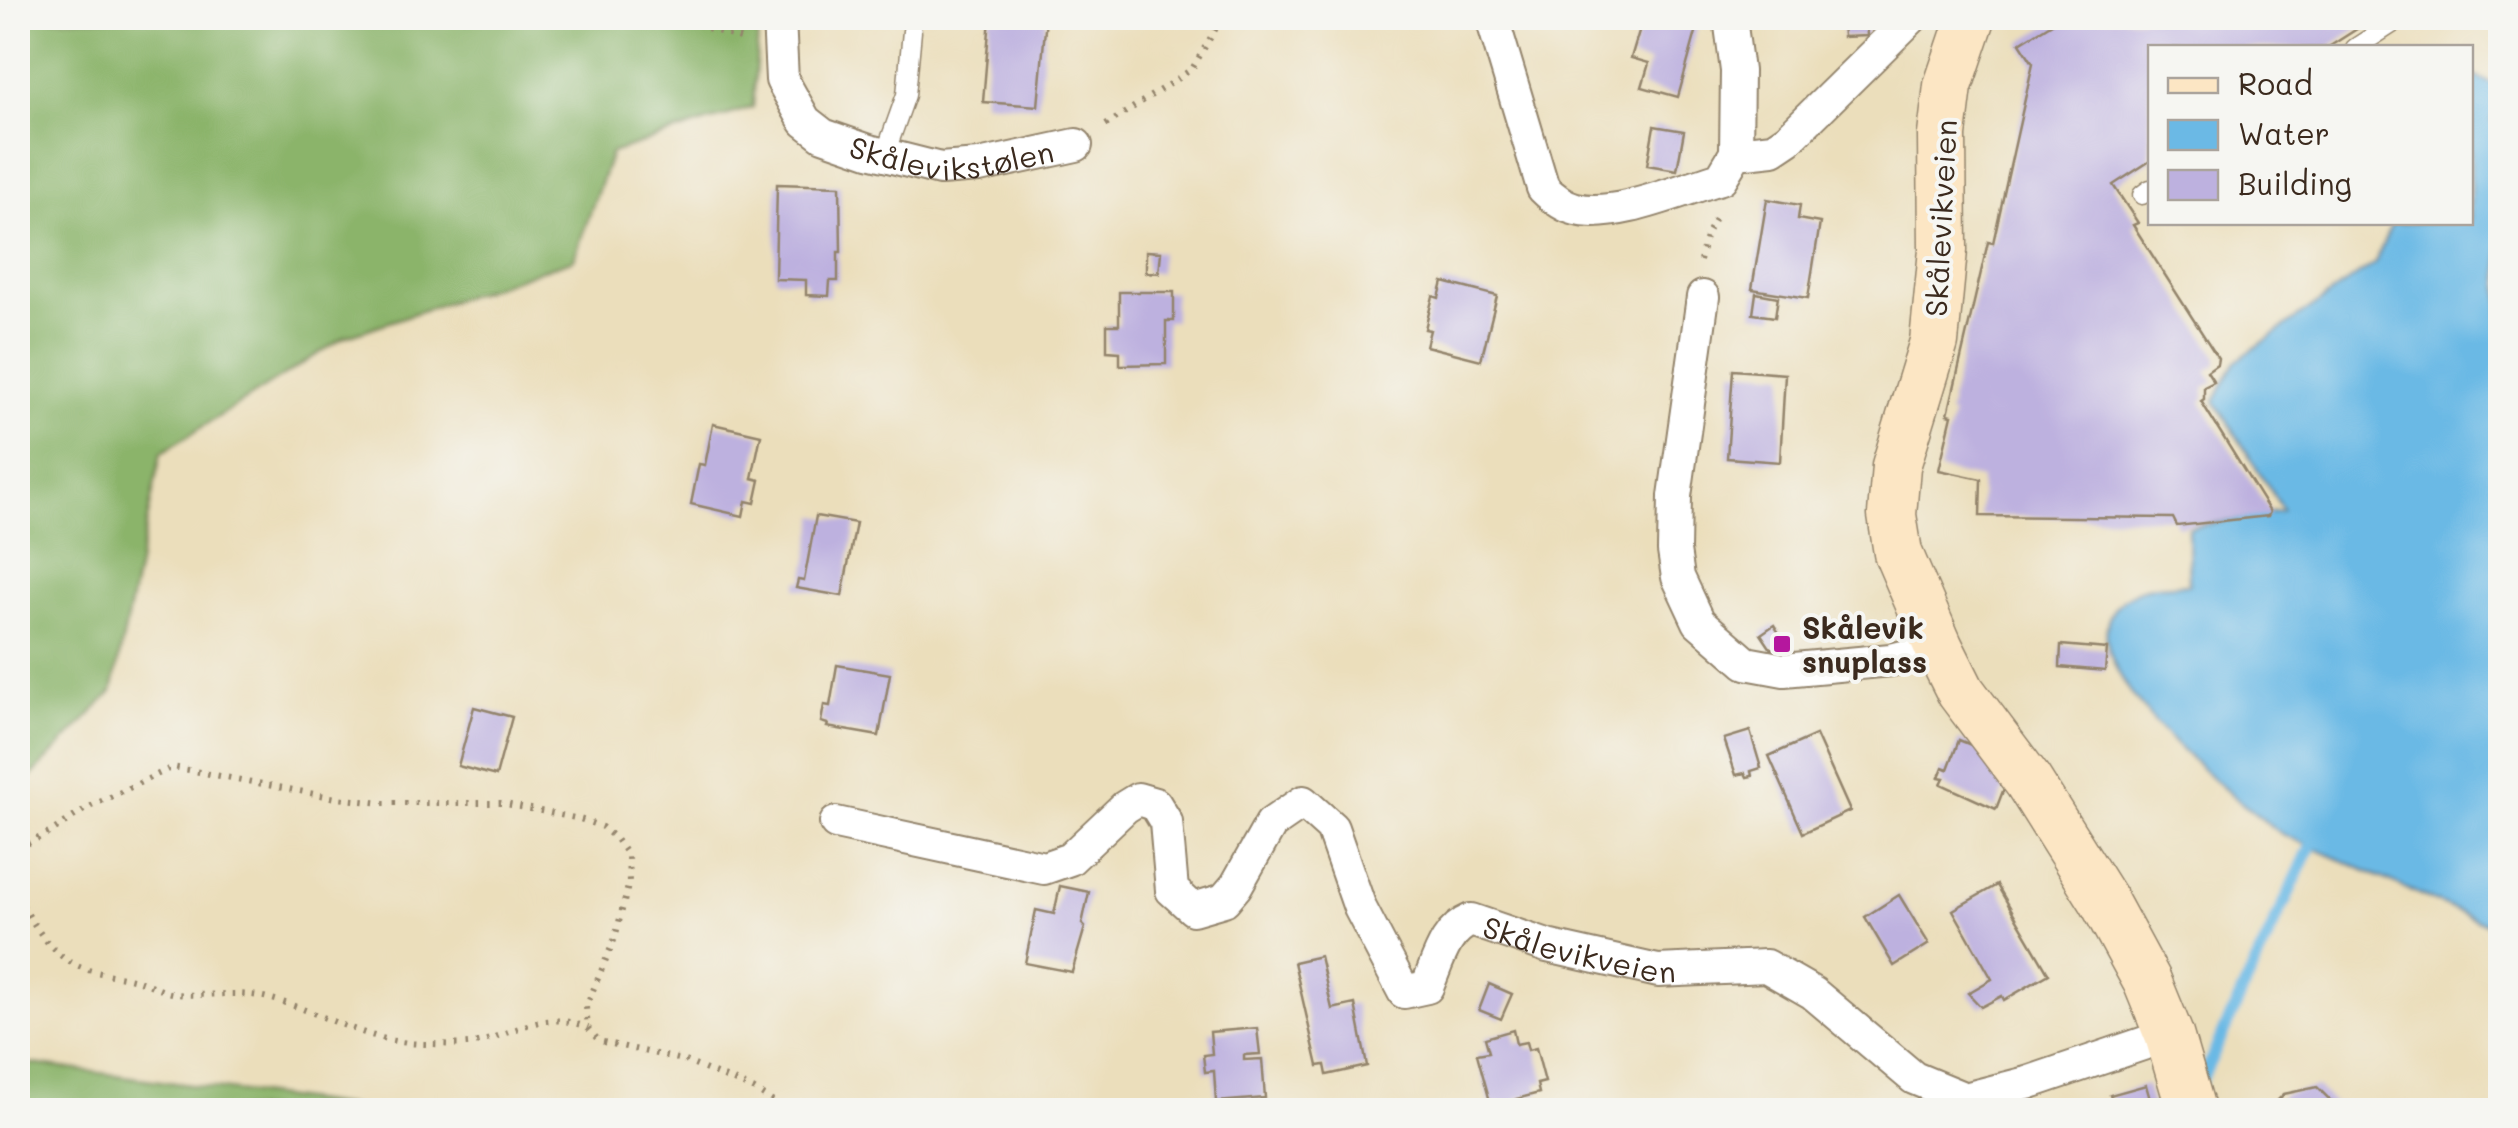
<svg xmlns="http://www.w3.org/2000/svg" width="2518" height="1128" font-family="Mali,sans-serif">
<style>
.forest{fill:#8bb46b;stroke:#636f44;stroke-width:2.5}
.water{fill:#6bb9e5;stroke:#537282;stroke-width:2.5}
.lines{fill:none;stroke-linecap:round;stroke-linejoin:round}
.stream{stroke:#6bb9e5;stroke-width:12}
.building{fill:#bdb1df}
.lane-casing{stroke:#93846c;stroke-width:21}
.street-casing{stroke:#93846c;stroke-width:36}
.secondary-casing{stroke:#93846c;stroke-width:51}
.path{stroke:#93846c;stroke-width:6;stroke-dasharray:2.5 8;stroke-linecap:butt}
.lane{stroke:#fff;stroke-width:18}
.street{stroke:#fff;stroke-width:32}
.secondary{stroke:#fce6c4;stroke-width:48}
.poi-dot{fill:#b5179e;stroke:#f6f6f2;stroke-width:4}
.labels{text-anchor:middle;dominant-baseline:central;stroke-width:8;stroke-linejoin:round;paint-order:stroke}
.street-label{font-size:30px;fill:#3b2a1e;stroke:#f6f6f2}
.poi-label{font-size:30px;font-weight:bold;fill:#3b2a1e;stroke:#f6f6f2;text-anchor:start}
</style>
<rect width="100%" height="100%" fill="#f6f6f2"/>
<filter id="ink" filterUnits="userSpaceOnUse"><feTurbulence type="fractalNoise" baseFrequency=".01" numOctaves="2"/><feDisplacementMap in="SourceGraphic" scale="20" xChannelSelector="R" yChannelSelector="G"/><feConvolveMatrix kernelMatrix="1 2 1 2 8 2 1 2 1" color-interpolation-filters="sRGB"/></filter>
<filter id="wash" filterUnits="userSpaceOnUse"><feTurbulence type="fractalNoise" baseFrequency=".0048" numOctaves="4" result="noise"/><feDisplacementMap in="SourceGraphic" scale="40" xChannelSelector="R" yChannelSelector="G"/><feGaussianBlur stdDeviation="2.25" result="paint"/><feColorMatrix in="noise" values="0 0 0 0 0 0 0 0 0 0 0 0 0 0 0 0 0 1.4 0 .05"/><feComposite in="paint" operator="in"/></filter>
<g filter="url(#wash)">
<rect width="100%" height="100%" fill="#ebdebb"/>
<g class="forest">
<polygon points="18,18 759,18 753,107 611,153 574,259 345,337 161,453 112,692 18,790"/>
<polygon points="18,1062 378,1110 18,1110"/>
</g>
<path class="water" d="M2471 75 2500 87V100L2491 121 2500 125V930L2282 834C2238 802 2032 644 2135 592 2148 584 2173 586 2189 584L2188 528 2283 510 2215 401 2235 362 2375 263 2392 223 2470 222Z"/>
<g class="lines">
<polyline class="stream" points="2199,1085 2311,846"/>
</g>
<g id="blocks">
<g class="building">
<polygon points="990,18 1046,18 1038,106 983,102"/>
<polygon points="1643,18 1660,20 1671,18 1698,25 1678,97 1642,87 1649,63 1631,58"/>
<polygon points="1842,18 1866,18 1867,36 1843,37"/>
<polygon points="2060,18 2374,18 2327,48 2150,48 2150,161 2113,185 2138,223 2133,225 2218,358 2217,364 2207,371 2214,382 2204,387 2204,399 2201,401 2270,512 2268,516 2177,526 2173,518 1980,516 1981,479 1939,470 1952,415 1948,414 1988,242 1993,243 2033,63 2020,43"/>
<polygon points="1654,126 1684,131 1677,170 1647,165"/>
<polygon points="777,184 840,186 841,252 838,252 838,281 830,281 829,296 806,295 806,280 775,279"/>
<polygon points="1767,199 1800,205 1798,219 1820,223 1808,298 1752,289"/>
<polygon points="1146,251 1161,252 1159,273 1146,272"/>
<polygon points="1443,282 1497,296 1481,360 1426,346 1430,330 1425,329 1433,296 1439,298"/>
<polygon points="1119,292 1174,292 1174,321 1166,321 1166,364 1120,365 1120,352 1107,351 1107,325 1119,325"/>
<polygon points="1756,293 1778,297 1775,317 1753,314"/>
<polygon points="1733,370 1785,374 1780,462 1727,458"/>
<polygon points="713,424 761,435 752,478 760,480 755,503 746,501 743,516 691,504 699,464 705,465"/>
<polygon points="816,516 856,523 842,596 796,588 798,580 804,581"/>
<polygon points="1774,625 1784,641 1771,649 1761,634"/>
<polygon points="2061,645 2107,649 2105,671 2060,667"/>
<polygon points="837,665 890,674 879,736 827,727 828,724 821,722 824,705 830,706"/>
<polygon points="474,707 512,717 496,776 458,766"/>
<polygon points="1750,731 1761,768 1751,771 1752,776 1747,777 1745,773 1736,775 1724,739"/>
<polygon points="1816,735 1850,811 1803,833 1769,756"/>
<polygon points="1959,740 2000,757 2010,773 1996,809 1941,784 1944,778 1939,777 1943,767 1948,769"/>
<polygon points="1997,885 2049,974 2004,1000 2002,996 1981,1007 1968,993 1992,979 1953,910"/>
<polygon points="1060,886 1089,892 1082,924 1085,927 1072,972 1025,963 1036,910 1054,914"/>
<polygon points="1899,895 1929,944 1894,966 1865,917"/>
<polygon points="1320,956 1332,1009 1355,1004 1367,1066 1327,1075 1325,1065 1318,1066 1294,962"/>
<polygon points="1489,984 1512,994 1501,1019 1479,1010"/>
<polygon points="1257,1028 1260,1054 1244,1055 1244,1060 1262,1059 1265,1098 1216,1102 1214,1071 1205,1072 1203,1055 1212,1054 1210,1032"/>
<polygon points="1513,1030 1516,1044 1526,1042 1528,1050 1536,1048 1545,1082 1537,1084 1539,1093 1516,1099 1519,1108 1501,1110 1499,1103 1491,1105 1477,1054 1489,1052 1485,1038"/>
<polygon points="2146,1085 2153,1110 2115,1110 2110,1095"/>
<polygon points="2317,1087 2336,1106 2339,1103 2347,1110 2277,1110 2272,1106 2284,1094"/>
</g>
</g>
</g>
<g filter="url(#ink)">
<use href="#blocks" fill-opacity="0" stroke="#93846c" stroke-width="2.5"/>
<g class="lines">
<g class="lane-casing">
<g id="lane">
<polyline points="2485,18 2500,21"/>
<polyline points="2355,48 2395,22 2408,18"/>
<polyline points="885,154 906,95 912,31"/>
<polyline points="2142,195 2150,189"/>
</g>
</g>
<g class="street-casing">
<g id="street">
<path id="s1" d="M779 18 782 80 805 121 823 135 869 151 940 169 979 166 1076 145"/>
<path d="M1492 18 1543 188C1552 197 1563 206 1576 209 1615 219 1682 189 1721 178L1736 153 1773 149 1788 139 1911 18"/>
<polyline points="1730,18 1737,71 1736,153"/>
<polyline points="1703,297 1675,496 1674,551 1678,577 1699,622 1746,663 1784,670 1891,660 1939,648"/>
<path id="s2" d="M836 823 1044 868 1070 859 1125 807 1138 799 1155 804 1166 822 1172 890 1193 909 1224 900 1236 886 1271 824 1303 802 1332 828 1360 908 1404 992 1427 987C1438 962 1444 931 1471 920L1547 946 1658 971 1766 966 1813 993 1914 1078 1965 1099 2027 1083 2169 1035"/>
</g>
</g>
<g class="secondary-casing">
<polyline id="secondary" points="1971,18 1948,86 1942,135 1943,250 1934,342 1896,466 1892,515 1898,553 1939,648 1961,692 2028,781 2103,900 2147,981 2169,1035 2191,1110"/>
</g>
<g class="path">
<polyline points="678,18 743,40"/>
<polyline points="1106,125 1192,69 1222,18"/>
<polyline points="1700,261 1707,233 1716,217"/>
<polyline points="18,848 49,833 87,808 173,767 336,798 381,803 501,803 580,819 602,827 615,838 628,856 629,882 615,938 586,1007 588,1028 599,1041 682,1060 753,1089 786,1110"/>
<path d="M18 896C32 923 52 957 82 968 101 975 122 975 142 982 154 986 164 993 177 994 208 997 237 990 268 998 324 1012 367 1044 427 1044 443 1044 464 1046 480 1042 522 1030 544 1009 588 1028"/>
</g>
<use href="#lane" class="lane"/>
<use href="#street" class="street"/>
<use href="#secondary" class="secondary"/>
</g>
</g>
<rect class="poi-dot" x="1772" y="634" width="20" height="20" rx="5"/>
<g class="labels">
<g class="street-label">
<text stroke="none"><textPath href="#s1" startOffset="265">Skålevikstølen</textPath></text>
<text transform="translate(1940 218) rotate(-87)">Skålevikveien</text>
<text stroke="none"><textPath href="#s2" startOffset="1065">Skålevikveien</textPath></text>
</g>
<g class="poi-label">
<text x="1802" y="627">Skålevik<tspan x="1802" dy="34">snuplass</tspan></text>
</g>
</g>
<rect width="2518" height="1128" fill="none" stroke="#f6f6f2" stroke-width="60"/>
<rect x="2148" y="45" width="325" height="180" fill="#f6f6f2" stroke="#aba49d" stroke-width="2.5"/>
<rect x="2168" y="78" width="50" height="15" fill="#fce6c4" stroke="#aba49d" stroke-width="2.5"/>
<text x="2238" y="95" font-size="30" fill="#3b2a1e">Road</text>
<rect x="2168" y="120" width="50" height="30" fill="#6bb9e5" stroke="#aba49d" stroke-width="2.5"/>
<text x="2238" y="145" font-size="30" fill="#3b2a1e">Water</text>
<rect x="2168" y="170" width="50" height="30" fill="#bdb1df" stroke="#aba49d" stroke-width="2.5"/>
<text x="2238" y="195" font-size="30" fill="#3b2a1e">Building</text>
</svg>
